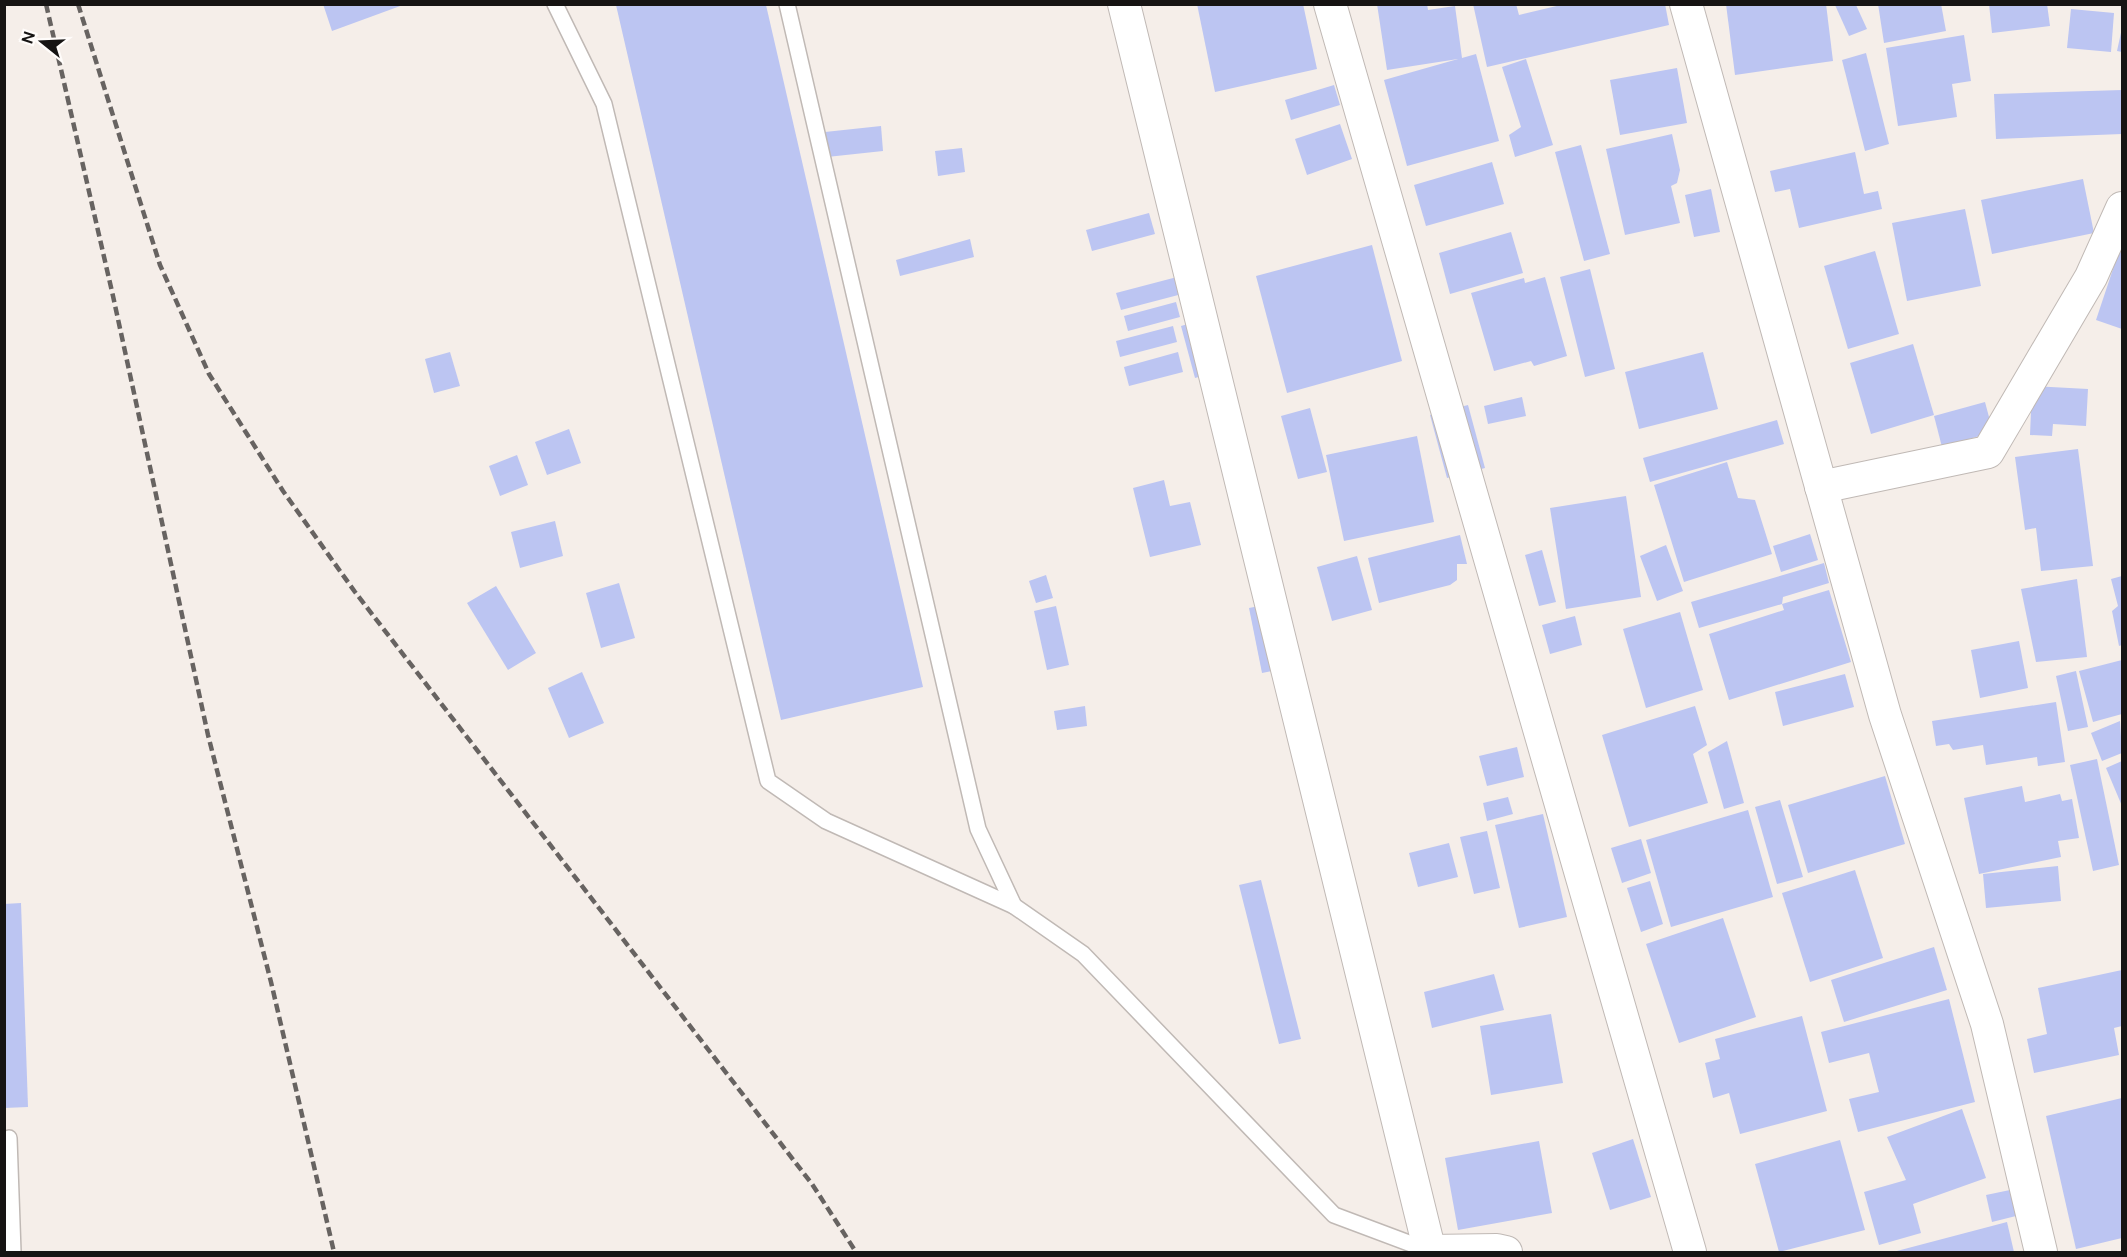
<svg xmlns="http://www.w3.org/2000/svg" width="2127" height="1257" font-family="'DM Sans',sans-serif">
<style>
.building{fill:#bcc5f2}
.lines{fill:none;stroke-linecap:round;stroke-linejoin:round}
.service-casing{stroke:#c0b9b5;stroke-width:18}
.minor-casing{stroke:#c0b9b5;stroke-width:34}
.service{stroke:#fff;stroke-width:15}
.minor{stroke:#fff;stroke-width:32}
.rail{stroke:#676361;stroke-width:4.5;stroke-dasharray:9 4.5;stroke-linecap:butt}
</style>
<rect width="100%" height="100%" fill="#f5eee9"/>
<g class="building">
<polygon points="323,4 403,4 403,5 332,31"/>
<polygon points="1197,4 1303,4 1317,69 1215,92"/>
<polygon points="1377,4 1427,4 1428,10 1455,6 1462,58 1476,54 1499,141 1407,166 1384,80 1458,59 1387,70"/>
<polygon points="1473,4 1516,4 1519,15 1565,4 1665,4 1669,25 1487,67"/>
<polygon points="1726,4 1826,4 1833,61 1735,75"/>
<polygon points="1878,4 1941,4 1946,31 1884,43"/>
<polygon points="1989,4 2047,4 2050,26 1992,33"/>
<polygon points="616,5 766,5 923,687 781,720"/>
<polygon points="1835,5 1856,5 1867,29 1849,36"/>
<polygon points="2071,9 2114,13 2111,52 2067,48"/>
<polygon points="2122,28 2122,52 2117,51"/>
<polygon points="1964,35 1971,81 1952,84 1957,117 1898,126 1886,48"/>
<polygon points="1866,53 1889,144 1865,151 1842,60"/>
<polygon points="1526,59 1553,145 1515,157 1509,135 1521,127 1502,67"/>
<polygon points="1677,68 1687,123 1620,135 1610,80"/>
<polygon points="1334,85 1340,105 1291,120 1285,100"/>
<polygon points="2122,90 2122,134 1996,139 1994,94"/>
<polygon points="1340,124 1352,159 1307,175 1295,139"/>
<polygon points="881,126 883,151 827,157 825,132"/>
<polygon points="1672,134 1680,170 1677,183 1671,186 1680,223 1625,235 1606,149"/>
<polygon points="1581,145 1610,254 1584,261 1555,152"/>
<polygon points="962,148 965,172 938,176 935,151"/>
<polygon points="1855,152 1864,194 1878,191 1882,209 1799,228 1790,189 1775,192 1770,171"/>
<polygon points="1492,162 1504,204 1426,226 1414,185"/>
<polygon points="2083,179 2094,233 1992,254 1981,200"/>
<polygon points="1711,189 1720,232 1694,237 1685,195"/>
<polygon points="1965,209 1981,286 1907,301 1892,223"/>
<polygon points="1149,213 1155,234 1092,251 1086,230"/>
<polygon points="1511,232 1523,273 1450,294 1439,253"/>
<polygon points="970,239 974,257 900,276 896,260"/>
<polygon points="2122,242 2122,329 2096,320"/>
<polygon points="1372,245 1402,361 1287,393 1256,276"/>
<polygon points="1875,251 1899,334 1848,349 1824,266"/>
<polygon points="1590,269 1615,369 1585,377 1560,277"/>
<polygon points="1177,277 1182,294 1121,310 1116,293"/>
<polygon points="1545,277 1567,356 1534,366 1531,361 1494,371 1471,293 1524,278 1525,283"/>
<polygon points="1176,302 1180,317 1128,331 1124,316"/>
<polygon points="1198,321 1213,373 1195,378 1181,326"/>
<polygon points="1173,326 1177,342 1120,357 1116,341"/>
<polygon points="1913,344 1934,415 1871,434 1850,363"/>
<polygon points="450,352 460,386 434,393 425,359"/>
<polygon points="1178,352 1183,372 1129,386 1124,367"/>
<polygon points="1703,352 1718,409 1639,429 1625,372"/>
<polygon points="2032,386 2088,389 2086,426 2053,424 2052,436 2030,435"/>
<polygon points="1522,397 1526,416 1488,424 1484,406"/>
<polygon points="1985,402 1993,432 1942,447 1934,416"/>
<polygon points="1468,405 1485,468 1447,478 1430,415"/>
<polygon points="1310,408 1327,472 1298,479 1281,416"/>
<polygon points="1777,420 1784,444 1650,482 1643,458"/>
<polygon points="569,429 581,463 547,475 535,442"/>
<polygon points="1417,436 1434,522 1344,541 1326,455"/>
<polygon points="2078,449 2093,566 2041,571 2036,528 2025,530 2015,457"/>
<polygon points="517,455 528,485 500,496 489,466"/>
<polygon points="1727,462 1738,498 1755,500 1772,554 1684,582 1654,485"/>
<polygon points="1164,480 1170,506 1190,502 1201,545 1150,557 1133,488"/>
<polygon points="1626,496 1641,597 1566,609 1550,508"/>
<polygon points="555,521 563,556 520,568 511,532"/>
<polygon points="1810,534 1818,560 1781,572 1773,546"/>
<polygon points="1460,535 1467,564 1457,564 1457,580 1450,585 1379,603 1368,558"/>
<polygon points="1666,545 1683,591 1657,601 1640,556"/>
<polygon points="1542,550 1556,602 1539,606 1525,555"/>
<polygon points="1357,556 1372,610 1332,621 1317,567"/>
<polygon points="1824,563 1829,583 1783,597 1782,604 1699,628 1691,602"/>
<polygon points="1046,575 1053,598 1036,603 1029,581"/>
<polygon points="2122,576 2122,645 2119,646 2112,611 2118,606 2111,579"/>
<polygon points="2077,579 2087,657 2036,662 2021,589"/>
<polygon points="619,583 635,638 601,648 586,593"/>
<polygon points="496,586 536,653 508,670 467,603"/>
<polygon points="1829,590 1851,662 1729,700 1709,634 1784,610 1782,604"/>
<polygon points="1264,605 1277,670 1262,673 1249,608"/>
<polygon points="1056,606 1069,665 1047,670 1034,611"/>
<polygon points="1680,612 1703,690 1646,708 1623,629"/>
<polygon points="1575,616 1582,645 1550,654 1542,625"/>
<polygon points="2019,641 2028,688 1980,698 1971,650"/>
<polygon points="2122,660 2122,714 2093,722 2079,671"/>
<polygon points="2076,671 2088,727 2068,731 2056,676"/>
<polygon points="582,672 604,723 569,738 548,688"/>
<polygon points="1845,674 1854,707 1783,726 1775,692"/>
<polygon points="2056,702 2065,762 2038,766 2037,757 1986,765 1983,745 1953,750 1949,744 1936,746 1932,721"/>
<polygon points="1085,706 1087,726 1057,730 1054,711"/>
<polygon points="1695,706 1707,745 1693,754 1708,803 1629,827 1602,735"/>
<polygon points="2120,721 2122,753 2102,761 2091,733"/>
<polygon points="1727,741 1744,803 1724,809 1708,752"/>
<polygon points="1517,747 1524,777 1487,786 1479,756"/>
<polygon points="2097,759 2119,865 2093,871 2070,765"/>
<polygon points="2122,761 2122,806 2106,768"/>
<polygon points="1885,776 1905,844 1808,873 1788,805"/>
<polygon points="2022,786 2025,802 2060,794 2062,801 2072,799 2079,838 2058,841 2061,857 1979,874 1964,798"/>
<polygon points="1508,797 1513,814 1487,821 1483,803"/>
<polygon points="1780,800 1803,877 1777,884 1755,807"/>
<polygon points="1748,810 1773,897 1671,927 1646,840"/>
<polygon points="1543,814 1567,917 1519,928 1495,825"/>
<polygon points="1487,831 1500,888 1474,894 1460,837"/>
<polygon points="1641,839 1651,873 1622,883 1611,848"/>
<polygon points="1449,843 1458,877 1418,887 1409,853"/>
<polygon points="2058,866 2061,901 1986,908 1983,874"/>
<polygon points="1855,870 1883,958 1810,982 1782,893"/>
<polygon points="1261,880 1301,1039 1279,1044 1239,885"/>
<polygon points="1650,881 1663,924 1641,932 1627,888"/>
<polygon points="21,903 28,1107 4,1108 4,904"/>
<polygon points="1723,918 1756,1017 1679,1043 1646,944"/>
<polygon points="1934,947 1947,990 1844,1022 1831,980"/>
<polygon points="2122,970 2122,1026 2114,1028 2119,1055 2034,1073 2027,1039 2047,1034 2038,988"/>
<polygon points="1494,974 1504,1010 1432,1028 1424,992"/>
<polygon points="1949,999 1975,1102 1858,1132 1849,1099 1879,1092 1869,1053 1829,1063 1821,1032"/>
<polygon points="1551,1014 1563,1083 1491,1095 1480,1026"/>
<polygon points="1802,1016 1827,1111 1740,1134 1729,1093 1713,1098 1705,1063 1720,1059 1715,1039"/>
<polygon points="2122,1098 2122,1238 2076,1249 2046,1116"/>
<polygon points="1962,1109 1986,1178 1913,1204 1921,1233 1879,1245 1864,1192 1906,1180 1887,1137"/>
<polygon points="1633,1139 1651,1197 1610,1210 1592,1153"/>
<polygon points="1840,1140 1865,1230 1779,1252 1755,1164"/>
<polygon points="1539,1141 1552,1213 1458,1230 1445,1158"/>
<polygon points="2010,1190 2016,1216 1992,1222 1986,1195"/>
<polygon points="2007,1222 2014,1252 1893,1252"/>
</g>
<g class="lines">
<g class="service-casing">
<g id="service">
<polyline points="555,4 604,104 768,781 826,821 1014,906 1083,954 1334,1215 1430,1251"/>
<polyline points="787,4 978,829 1014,906"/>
<polyline points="9,1138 13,1252"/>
</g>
</g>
<g class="minor-casing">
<g id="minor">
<polyline points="1124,4 1430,1252"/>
<polyline points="1330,4 1690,1252"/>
<polyline points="1686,4 1885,715 1987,1024 2041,1252"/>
<polyline points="1821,487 1988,452 2091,277 2122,208"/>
<polyline points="1430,1251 1497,1250 1506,1252"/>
</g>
</g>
<use href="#service" class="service"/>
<use href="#minor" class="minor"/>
<g class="rail">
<polyline points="46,4 113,296 208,735 271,982 334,1252"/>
<polyline points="78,4 160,265 209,374 283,491 355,592 812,1184 856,1252"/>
</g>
</g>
<rect width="2127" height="1257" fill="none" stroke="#161413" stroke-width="12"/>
<g transform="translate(42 42) rotate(288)" stroke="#fffcfa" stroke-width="4.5" paint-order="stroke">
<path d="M0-4.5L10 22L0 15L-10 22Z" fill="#161413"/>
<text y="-9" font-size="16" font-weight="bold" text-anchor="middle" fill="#161413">N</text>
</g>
</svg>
